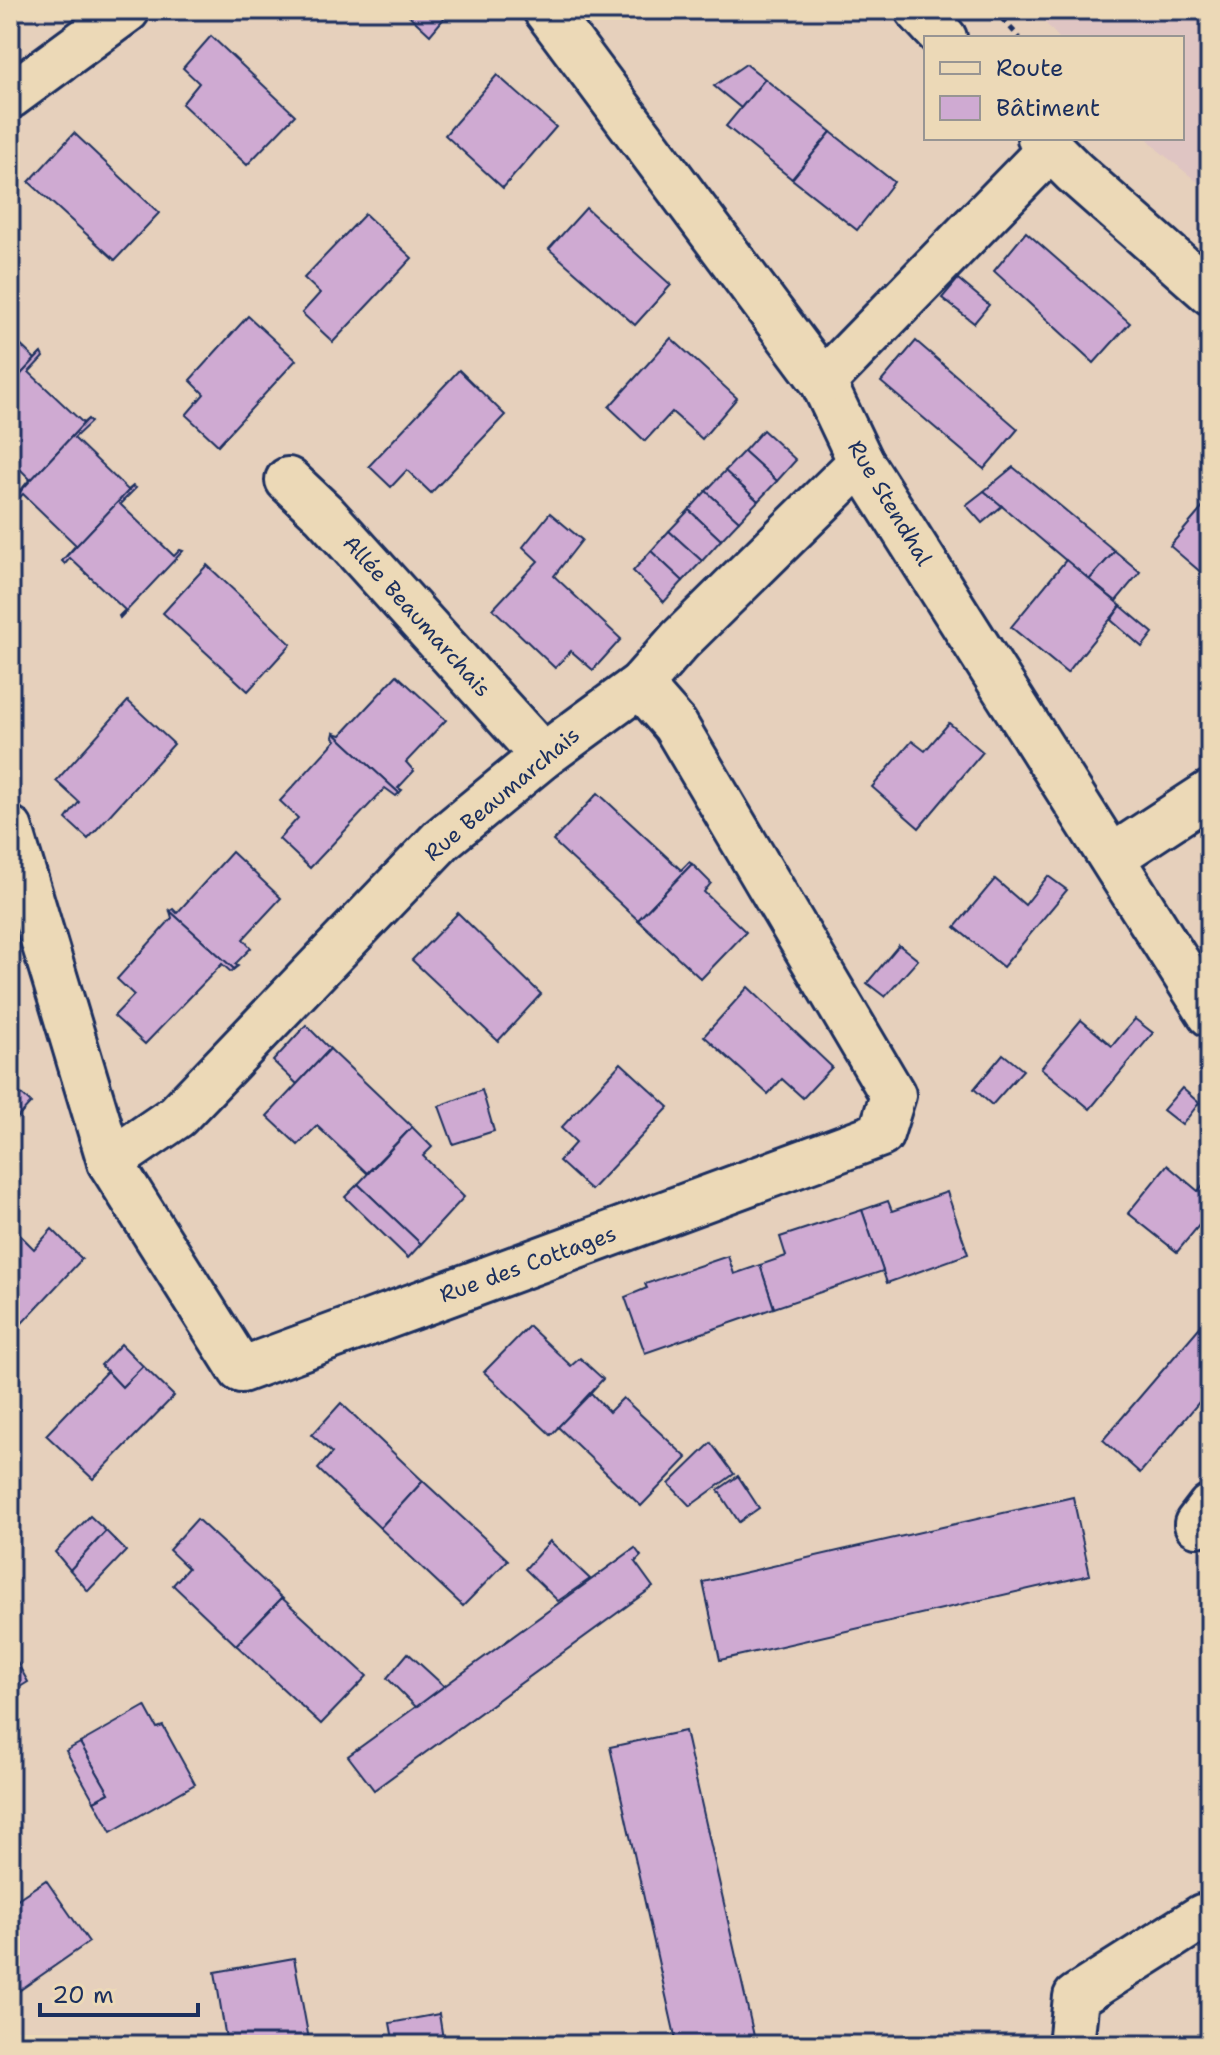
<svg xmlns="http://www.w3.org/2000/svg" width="1220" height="2055" font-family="'Shantell Sans',sans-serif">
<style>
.built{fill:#dfc5c3}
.building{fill:#cfaad2;stroke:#1b2f5e;stroke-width:2}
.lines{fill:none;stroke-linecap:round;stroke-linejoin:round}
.minor-casing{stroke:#1b2f5e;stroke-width:50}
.path{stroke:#1b2f5e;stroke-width:5;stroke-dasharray:6 6;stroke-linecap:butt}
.minor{stroke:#ecd9b7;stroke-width:44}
.labels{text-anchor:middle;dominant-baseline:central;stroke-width:6;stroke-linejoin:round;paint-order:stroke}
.street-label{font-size:22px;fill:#1b2f5e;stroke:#ecd9b7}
</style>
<rect width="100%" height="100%" fill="#e6d0bc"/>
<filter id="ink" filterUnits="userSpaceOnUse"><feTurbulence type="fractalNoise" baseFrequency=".0125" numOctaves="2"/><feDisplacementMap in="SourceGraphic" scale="16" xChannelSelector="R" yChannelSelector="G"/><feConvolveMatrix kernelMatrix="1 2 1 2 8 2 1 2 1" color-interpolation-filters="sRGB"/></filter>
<g filter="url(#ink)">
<polygon class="built" points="1034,10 1210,10 1210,192 1158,150 1147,138 1182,138 1182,38 1059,38"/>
<g class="building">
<polygon points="403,10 451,10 430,35"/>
<polygon points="211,36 295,115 247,165 182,104 199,83 183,68"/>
<polygon points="746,64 765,79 741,108 714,86"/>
<polygon points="497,75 556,127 503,188 445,135"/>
<polygon points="765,79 831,132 792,179 726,126"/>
<polygon points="831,132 894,182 857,230 792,179"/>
<polygon points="74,133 159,213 115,260 29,182"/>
<polygon points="586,208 671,285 635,325 549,249"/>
<polygon points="365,214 412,258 333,342 302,313 320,293 304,278"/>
<polygon points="1026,232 1130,323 1094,363 994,271"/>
<polygon points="958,279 989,305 974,323 942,298"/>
<polygon points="248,316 296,360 218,445 186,415 204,394 190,380"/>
<polygon points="10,335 35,359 41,353 10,386"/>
<polygon points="671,338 737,398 702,439 672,412 645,441 609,407"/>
<polygon points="916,341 1018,429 984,469 881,382"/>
<polygon points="41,353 43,357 29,372 83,423 88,419 16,496 30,479 10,459 10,386"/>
<polygon points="459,370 505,415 431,493 407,470 391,487 369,466"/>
<polygon points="88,419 91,422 74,438 128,490 133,486 62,561 76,545 23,494 18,499 16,496"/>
<polygon points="763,430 796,460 777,481 744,451"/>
<polygon points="744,451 777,481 758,501 725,471"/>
<polygon points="1013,467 1115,551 1089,580 984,491"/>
<polygon points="725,471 758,501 739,521 706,491"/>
<polygon points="133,486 136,488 120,504 174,556 180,550 183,551 120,618 119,616 125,610 70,558 65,564 62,561"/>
<polygon points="706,491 739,521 721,540 689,510"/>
<polygon points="984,491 1002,506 982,523 966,505"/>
<polygon points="1204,506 1210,511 1210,580 1170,546"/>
<polygon points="689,510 721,540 702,561 669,531"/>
<polygon points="550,513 582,540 554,576 621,639 593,670 571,651 555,668 493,609 538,561 523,547"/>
<polygon points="669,531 702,561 683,581 651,551"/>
<polygon points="651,551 683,581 664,602 633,571"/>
<polygon points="1115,551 1140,572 1116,601 1089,580"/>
<polygon points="1066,560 1121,606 1067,673 1011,627"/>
<polygon points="207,565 291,644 248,691 163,613"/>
<polygon points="1121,606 1153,633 1142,647 1111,620"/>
<polygon points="397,675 446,720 406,762 414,771 398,788 402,790 399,793 334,733 341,735"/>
<polygon points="128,701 174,744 88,839 66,819 79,802 56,781"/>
<polygon points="949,723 983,752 919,828 872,787 912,741 925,751"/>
<polygon points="334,733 399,793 396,796 385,788 310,868 279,839 298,818 280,801 336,740 333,737"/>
<polygon points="598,793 681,870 689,862 692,864 638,920 553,841"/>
<polygon points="232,852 281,898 243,939 251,948 235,964 238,966 234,969 170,911 173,909 177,913"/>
<polygon points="692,864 711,883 704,892 746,932 701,979 638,920"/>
<polygon points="1048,876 1067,890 1003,967 955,927 995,879 1025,905"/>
<polygon points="170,911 234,969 231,972 222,964 145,1044 114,1016 134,995 117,979 172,918"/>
<polygon points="458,913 541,994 498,1041 412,960"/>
<polygon points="899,945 918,960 885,997 867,983"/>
<polygon points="748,987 832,1067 803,1098 782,1079 768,1094 704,1036"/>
<polygon points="1135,1019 1153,1033 1090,1109 1041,1068 1081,1020 1112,1046"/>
<polygon points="306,1025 330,1049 297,1084 273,1061"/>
<polygon points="330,1049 412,1127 367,1173 317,1126 298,1145 267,1116"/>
<polygon points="1003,1054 1023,1070 992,1105 974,1089"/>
<polygon points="621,1063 669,1107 591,1190 559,1161 576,1142 561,1128"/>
<polygon points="10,1084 31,1103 10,1126"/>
<polygon points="1182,1088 1199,1103 1182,1125 1163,1110"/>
<polygon points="482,1090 494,1131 453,1144 439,1106"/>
<polygon points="412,1127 432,1147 423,1156 464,1197 421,1244 358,1184"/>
<polygon points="1167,1165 1198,1191 1210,1176 1210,1212 1177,1252 1128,1213"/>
<polygon points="358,1184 421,1244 408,1258 345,1197"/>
<polygon points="947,1192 968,1254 887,1283 862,1210 888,1201 892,1211"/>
<polygon points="862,1210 883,1271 774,1308 760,1265 786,1256 780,1237"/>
<polygon points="52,1229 82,1259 10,1336 10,1239 17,1232 34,1249"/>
<polygon points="728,1256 734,1274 760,1265 774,1308 645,1353 625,1297 647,1288 645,1284"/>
<polygon points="1210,1315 1210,1389 1140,1473 1103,1440"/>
<polygon points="529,1326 571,1366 580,1358 603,1379 551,1435 484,1372"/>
<polygon points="121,1344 143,1366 122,1387 101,1365"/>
<polygon points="143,1366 174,1396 93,1479 46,1435 107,1371 122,1387"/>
<polygon points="591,1393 609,1412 623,1398 687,1458 641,1506 558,1427"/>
<polygon points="341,1403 423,1481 380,1528 318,1469 332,1453 312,1435"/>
<polygon points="711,1443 734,1474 690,1506 669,1484"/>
<polygon points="738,1476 759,1508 739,1522 718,1490"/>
<polygon points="423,1481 508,1560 463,1606 380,1528"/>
<polygon points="1073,1497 1090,1575 720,1660 703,1582"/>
<polygon points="90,1516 106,1531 70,1570 55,1552"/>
<polygon points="197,1519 282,1598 236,1645 173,1585 188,1568 169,1550"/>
<polygon points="106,1531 126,1551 88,1591 70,1570"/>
<polygon points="550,1541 590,1579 558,1601 525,1569"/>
<polygon points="635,1548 641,1556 635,1562 653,1587 374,1790 348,1756"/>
<polygon points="282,1598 367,1676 321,1724 236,1645"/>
<polygon points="10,1650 28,1682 10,1693"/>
<polygon points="408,1653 444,1686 416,1707 387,1678"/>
<polygon points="145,1706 157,1728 163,1726 195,1784 111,1832 94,1801 109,1793 80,1743"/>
<polygon points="685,1731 756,2045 677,2045 610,1747"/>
<polygon points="80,1743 109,1793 94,1801 66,1751"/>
<polygon points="46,1880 89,1942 10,1997 10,1904"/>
<polygon points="294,1958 310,2045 227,2045 215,1972"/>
<polygon points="439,2014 444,2045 394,2045 390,2023"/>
</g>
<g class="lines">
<g class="minor-casing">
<g id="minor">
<polyline points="546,10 823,382 861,462 1210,1014"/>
<polyline points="918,10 944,38"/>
<polyline points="10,96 127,10"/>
<polyline points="1040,138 1074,172 1210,292"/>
<polyline points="823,382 1050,149"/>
<polyline points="288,480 324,514 543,756"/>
<polyline points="10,829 110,1162 241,1370 881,1134 893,1095 675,725 640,685"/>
<polyline points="1112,857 1210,793"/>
<polyline points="110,1162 177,1116 442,839 543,756 640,685 680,640 861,462"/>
<polyline points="1197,1524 1210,1507"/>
<polyline points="1071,2045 1076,1997 1202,1917 1210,1921"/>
</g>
</g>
<polyline class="path" points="994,10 1020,38"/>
<use href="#minor" class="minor"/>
</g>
</g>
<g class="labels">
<g class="street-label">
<text transform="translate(890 503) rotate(59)">Rue Stendhal</text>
<text transform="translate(417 616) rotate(48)">Allée Beaumarchais</text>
<text transform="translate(502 794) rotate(-40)">Rue Beaumarchais</text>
<text transform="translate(528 1264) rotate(-20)">Rue des Cottages</text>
</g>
</g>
<rect width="1220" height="2055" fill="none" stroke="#ecd9b7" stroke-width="40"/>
<rect x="20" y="20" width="1180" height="2015" fill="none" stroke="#1b2f5e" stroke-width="3" filter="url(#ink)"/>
<rect x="924" y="36" width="260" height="104" fill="#ecd9b7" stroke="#989593" stroke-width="2"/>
<rect x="940" y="62" width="40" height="12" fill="#ecd9b7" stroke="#989593" stroke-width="2"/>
<text x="996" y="76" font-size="24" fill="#1b2f5e">Route</text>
<rect x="940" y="96" width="40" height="24" fill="#cfaad2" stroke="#989593" stroke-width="2"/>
<text x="996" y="116" font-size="24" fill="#1b2f5e">Bâtiment</text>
<path d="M40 2003v12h158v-12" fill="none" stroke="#1b2f5e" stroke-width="4"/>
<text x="52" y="2003" font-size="24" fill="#1b2f5e" stroke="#ecd9b7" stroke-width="6" paint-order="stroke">20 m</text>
</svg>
